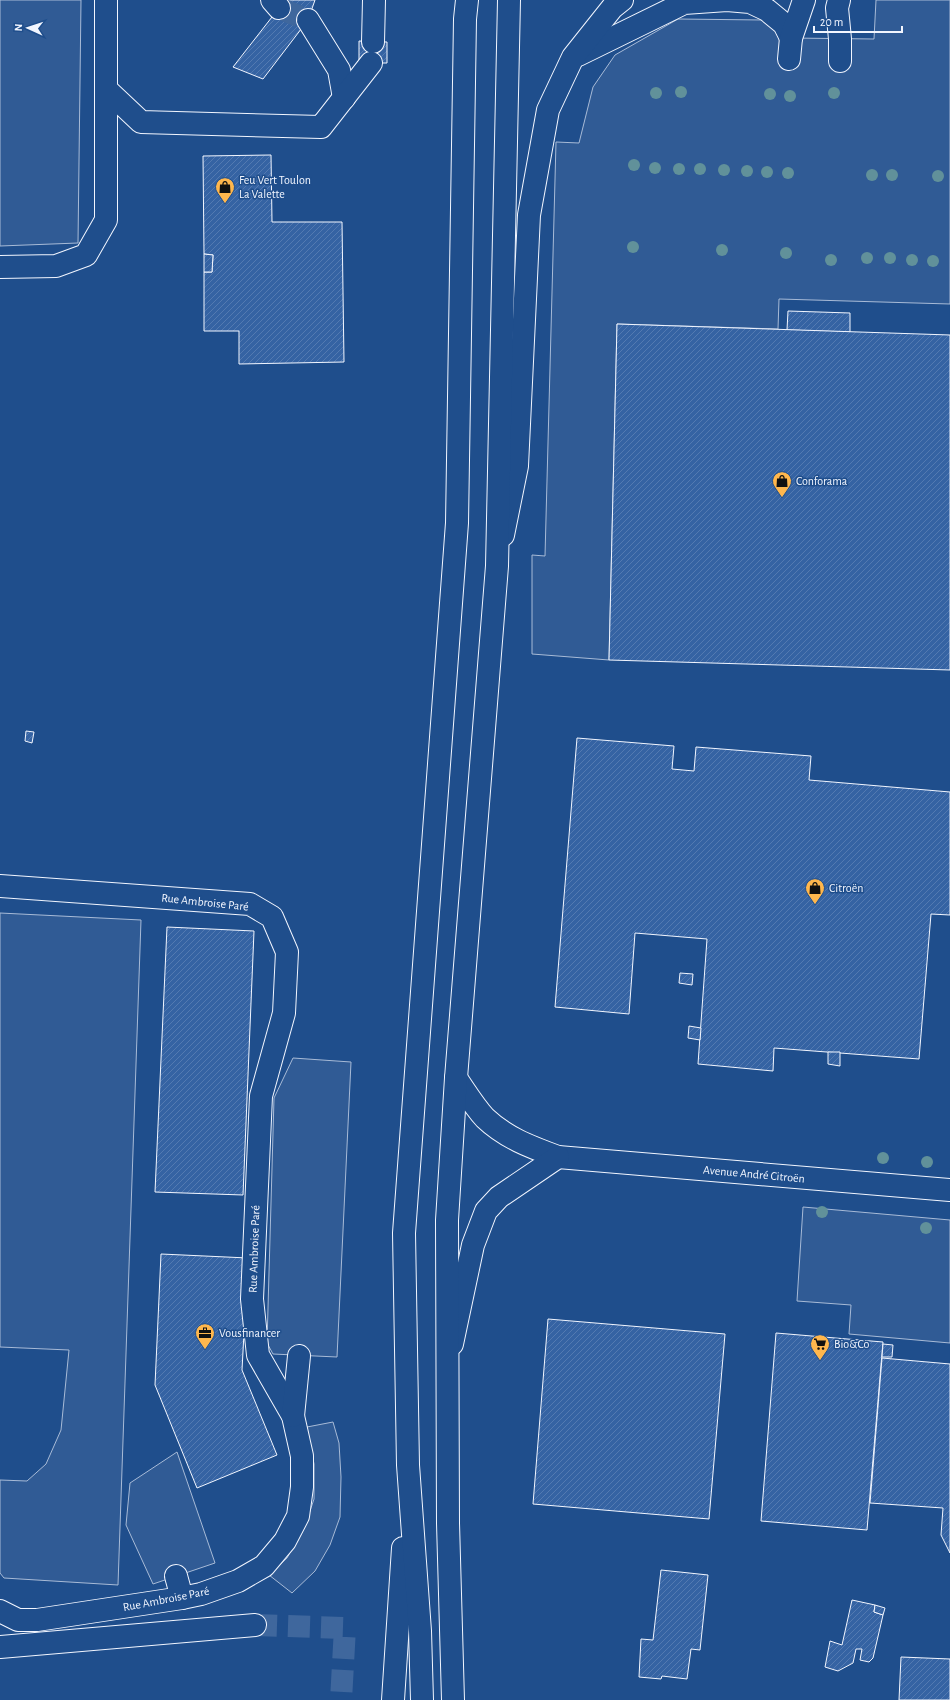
<svg xmlns="http://www.w3.org/2000/svg" width="950" height="1700" font-family="'Alegreya Sans',sans-serif">
<style>
.built{fill:#305b95;stroke:#a8bbd7}
.building{fill:url(#building-hatch);stroke:#f2f6ff}
.lines{fill:none;stroke-linecap:round;stroke-linejoin:round}
.minor-tunnel{stroke:#3f679d;stroke-width:22;stroke-dasharray:22 11;stroke-linecap:butt}
.minor-casing{stroke:#f2f6ff;stroke-width:24}
.major-casing{stroke:#f2f6ff;stroke-width:24}
.minor{stroke:#1f4e8c;stroke-width:22}
.major{stroke:#1f4e8c;stroke-width:22}
.tree{fill:#61919a}
.labels{text-anchor:middle;dominant-baseline:central;stroke-width:3;stroke-linejoin:round;paint-order:stroke}
.poi-label{font-size:12px;fill:#f2f6ff;stroke:#1f4e8c;text-anchor:start}
.street-label{font-size:12px;fill:#f2f6ff;stroke:#1f4e8c}
</style>
<defs>
<pattern id="building-hatch" width="6" height="6" patternUnits="userSpaceOnUse"><rect width="6" height="6" fill="#3563a3"/><path d="M-1 1l2-2M0 6l6-6M5 7l2-2" fill="none" stroke="#537ab1"/></pattern>
</defs>
<rect width="100%" height="100%" fill="#1f4e8c"/>
<g class="built">
<polygon points="0,0 81,0 78,243 0,246"/>
<polygon points="876,0 950,0 950,304 779,299 778,329 617,324 609,660 532,654 532,555 545,556 556,142 579,143 593,87 615,55 678,19 763,20 791,38 874,39"/>
<polygon points="0,913 141,920 118,1585 4,1578 0,1573 0,1480 27,1481 46,1464 61,1430 69,1350 0,1347"/>
<polygon points="293,1058 351,1062 337,1357 273,1354 267,1343 274,1098"/>
<polygon points="803,1207 950,1220 950,1343 849,1334 851,1305 797,1301"/>
<polygon points="333,1422 339,1443 341,1477 340,1517 330,1545 315,1571 292,1593 269,1575 287,1558 305,1526 314,1499 314,1464 307,1427"/>
<polygon points="177,1452 215,1563 153,1584 126,1525 130,1483"/>
</g>
<g class="building">
<polygon points="282,0 315,0 308,20 263,79 233,67 279,8"/>
<polygon points="359,41 387,42 387,63 359,63"/>
<polygon points="271,155 272,222 342,222 344,362 239,364 239,331 204,331 204,272 212,272 213,255 204,254 203,156"/>
<polygon points="204,254 213,255 212,272 204,272"/>
<polygon points="788,311 850,313 850,332 787,330"/>
<polygon points="617,324 950,335 950,670 609,660"/>
<polygon points="26,731 34,732 32,743 25,741"/>
<polygon points="577,738 674,746 672,769 694,771 696,747 811,756 809,780 950,792 950,915 931,914 919,1059 774,1048 773,1071 698,1064 707,939 635,933 629,1014 555,1007"/>
<polygon points="167,927 254,931 243,1195 155,1192"/>
<polygon points="680,973 693,974 692,985 679,983"/>
<polygon points="689,1026 701,1028 700,1040 688,1038"/>
<polygon points="828,1052 840,1052 840,1066 828,1064"/>
<polygon points="161,1254 248,1258 242,1370 277,1455 197,1488 155,1385"/>
<polygon points="548,1319 725,1334 709,1519 533,1504"/>
<polygon points="776,1333 883,1342 867,1530 761,1521"/>
<polygon points="883,1344 893,1345 892,1357 882,1357"/>
<polygon points="882,1358 950,1364 950,1553 941,1535 943,1508 870,1503"/>
<polygon points="661,1570 708,1575 700,1650 691,1649 687,1679 662,1676 661,1679 639,1677 641,1639 653,1640"/>
<polygon points="852,1600 875,1605 874,1612 883,1615 873,1658 869,1662 860,1660 862,1649 856,1649 853,1663 838,1671 825,1667 830,1641 842,1645"/>
<polygon points="875,1605 885,1608 883,1615 874,1612"/>
<polygon points="901,1657 950,1659 950,1700 899,1700"/>
</g>
<g class="lines">
<g class="minor-tunnel">
<polyline points="279,8 308,20"/>
<polyline points="255,1625 345,1628 341,1700"/>
</g>
<g class="minor-casing">
<g id="minor">
<polyline points="272,0 279,8"/>
<polyline points="839,0 837,8 840,39 840,61"/>
<polyline points="308,20 339,70 344,98"/>
<polyline points="373,42 374,0"/>
<polyline points="578,55 684,3 727,0 750,2 767,10 784,24 791,38"/>
<polyline points="789,59 791,38 804,0"/>
<polyline points="107,90 141,122 321,127 371,63"/>
<polyline points="0,267 56,266 86,255 106,220 106,0"/>
<polyline points="503,535 517,466 529,215 548,110 573,57 612,8 622,0"/>
<polyline points="0,886 250,904 272,917 287,952 284,1013 261,1096 252,1299 258,1355 293,1416 302,1456 302,1487 298,1516 285,1541 264,1566 238,1581 201,1594 182,1598 37,1620 18,1620 0,1611"/>
<path d="M456 1078C465 1091 474 1106 485 1118 506 1138 531 1147 558 1157L950 1190"/>
<polyline points="452,1344 473,1245 486,1211 499,1197 558,1157"/>
<polyline points="293,1416 299,1356"/>
<polyline points="176,1576 182,1598"/>
<polyline points="0,1647 255,1625"/>
</g>
</g>
<g class="major-casing">
<g id="major">
<polyline points="393,1700 403,1548"/>
<polyline points="422,1700 420,1631 408,1465 404,1233 457,523 465,19 467,0"/>
<polyline points="453,1700 448,1523 447,1220 456,1078 497,566 509,0"/>
</g>
</g>
<use href="#minor" class="minor"/>
<use href="#major" class="major"/>
</g>
<g class="tree">
<circle cx="681" cy="92" r="6"/>
<circle cx="656" cy="93" r="6"/>
<circle cx="834" cy="93" r="6"/>
<circle cx="770" cy="94" r="6"/>
<circle cx="790" cy="96" r="6"/>
<circle cx="634" cy="165" r="6"/>
<circle cx="655" cy="168" r="6"/>
<circle cx="679" cy="169" r="6"/>
<circle cx="700" cy="169" r="6"/>
<circle cx="724" cy="170" r="6"/>
<circle cx="747" cy="171" r="6"/>
<circle cx="767" cy="172" r="6"/>
<circle cx="788" cy="173" r="6"/>
<circle cx="872" cy="175" r="6"/>
<circle cx="892" cy="175" r="6"/>
<circle cx="938" cy="176" r="6"/>
<circle cx="633" cy="247" r="6"/>
<circle cx="722" cy="250" r="6"/>
<circle cx="786" cy="253" r="6"/>
<circle cx="867" cy="258" r="6"/>
<circle cx="890" cy="258" r="6"/>
<circle cx="831" cy="260" r="6"/>
<circle cx="912" cy="260" r="6"/>
<circle cx="933" cy="261" r="6"/>
<circle cx="883" cy="1158" r="6"/>
<circle cx="927" cy="1162" r="6"/>
<circle cx="822" cy="1212" r="6"/>
<circle cx="926" cy="1228" r="6"/>
</g>
<defs>
<g id="shop-pin" transform="scale(1)"><path d="M0 17L-7.5 6A9.5 9.5 0 1 1 7.5 6Z" fill="#ffb74d" stroke="#1f4e8c"/><path d="M-5-2.5h2.3a2.7 3.5 0 0 1 5.4 0H5L5.5 6h-11ZM-1.5-2.5h3a1.5 2.3 0 0 0-3 0Z" fill="#111"/></g>
<g id="office-pin" transform="scale(1)"><path d="M0 17L-7.5 6A9.5 9.5 0 1 1 7.5 6Z" fill="#ffb74d" stroke="#1f4e8c"/><path d="M-6-3h4V-5.5h4V-3h4V5H-6ZM-1-4.5V-3h2v-1.5ZM-6 0V1H6V0Z" fill="#111"/></g>
<g id="supermarket-pin" transform="scale(1)"><path d="M0 17L-7.5 6A9.5 9.5 0 1 1 7.5 6Z" fill="#ffb74d" stroke="#1f4e8c"/><path d="M-6-5.5h2.5l.6 2H6L4.5 2H-2.5L-4.4-4H-6ZM-1.5 3.2a1.3 1.3 0 1 0 .1 0ZM3 3.2a1.3 1.3 0 1 0 .1 0Z" fill="#111"/></g>
</defs>
<g fill-rule="evenodd">
<use href="#shop-pin" x="225" y="187"/>
<use href="#shop-pin" x="782" y="481"/>
<use href="#shop-pin" x="815" y="888"/>
<use href="#office-pin" x="205" y="1333"/>
<use href="#supermarket-pin" x="820" y="1344"/>
</g>
<g class="labels">
<g class="poi-label">
<text x="239" y="180">Feu Vert Toulon<tspan x="239" dy="14">La Valette</tspan></text>
<text x="796" y="481">Conforama</text>
<text x="829" y="888">Citroën</text>
<text x="219" y="1333">Vousfinancer</text>
<text x="834" y="1344">Bio&amp;Co</text>
</g>
<g class="street-label">
<text transform="translate(205 902) rotate(6)">Rue Ambroise Paré</text>
<text transform="translate(754 1174) rotate(5)">Avenue André Citroën</text>
<text transform="translate(254 1249) rotate(-88)">Rue Ambroise Paré</text>
<text transform="translate(166 1599) rotate(-11)">Rue Ambroise Paré</text>
</g>
</g>
<g transform="translate(28 28) rotate(273)" stroke="#1f4e8c" stroke-width="3" paint-order="stroke">
<path d="M0-3L7 15L0 10L-7 15Z" fill="#f2f6ff"/>
<text y="-6" font-size="11" font-weight="bold" text-anchor="middle" fill="#f2f6ff">N</text>
</g>
<path d="M814 26v6h88v-6" fill="none" stroke="#f2f6ff" stroke-width="2"/>
<text x="820" y="26" font-size="12" fill="#f2f6ff" stroke="#1f4e8c" stroke-width="3" paint-order="stroke">20 m</text>
</svg>
